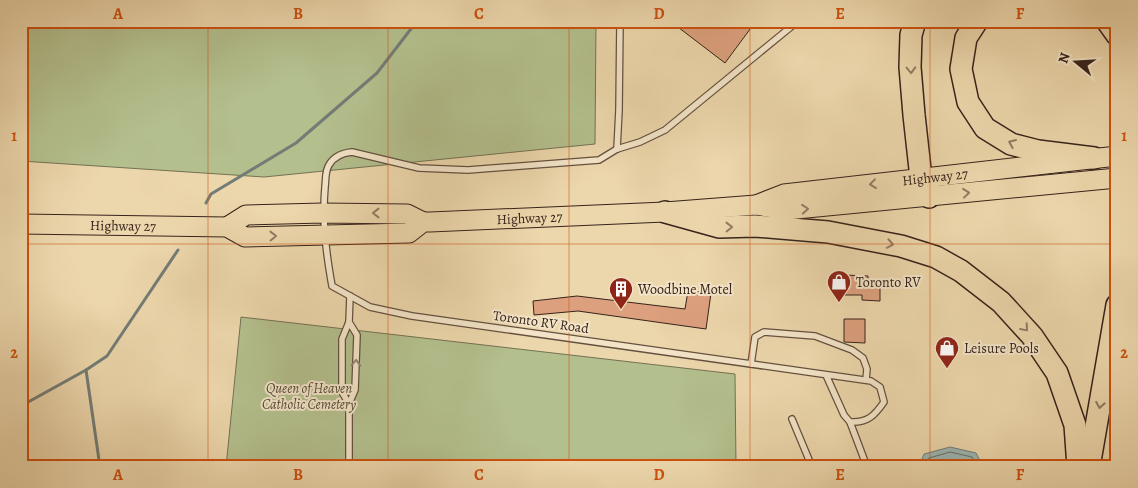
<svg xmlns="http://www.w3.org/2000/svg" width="1138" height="488" font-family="Alegreya,serif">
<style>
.green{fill:#b3bf8d;stroke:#747154}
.water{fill:#9cb7b3;stroke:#737c76}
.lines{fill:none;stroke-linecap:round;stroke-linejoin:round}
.shore{stroke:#696d67;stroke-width:1}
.stream{stroke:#737c76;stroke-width:3}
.building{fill:#dda07e;stroke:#36231b}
.lane-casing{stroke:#64503f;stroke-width:8}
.primary-casing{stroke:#36231b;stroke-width:21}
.highway-casing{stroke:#36231b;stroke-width:24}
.lane{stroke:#f3e4c8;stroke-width:5.5}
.primary{stroke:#ecd6ab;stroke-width:19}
.highway{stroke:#ecd6ab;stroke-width:21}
.oneway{stroke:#917c63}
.oneway2{stroke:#948472}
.grid{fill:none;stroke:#cd510e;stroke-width:1;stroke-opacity:0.55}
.labels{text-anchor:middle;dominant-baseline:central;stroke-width:4;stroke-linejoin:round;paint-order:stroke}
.street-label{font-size:14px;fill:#36231b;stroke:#f3e4c8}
.poi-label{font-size:14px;fill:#36231b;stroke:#f3e4c8;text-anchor:start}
.park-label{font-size:14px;font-style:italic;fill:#554a38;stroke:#f3e4c8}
.neatline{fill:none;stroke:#cd510e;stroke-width:2}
.grid-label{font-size:16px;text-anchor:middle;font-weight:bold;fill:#cd510e}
</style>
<rect width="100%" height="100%" fill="#ecd6ab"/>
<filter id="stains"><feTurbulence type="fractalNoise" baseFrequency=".004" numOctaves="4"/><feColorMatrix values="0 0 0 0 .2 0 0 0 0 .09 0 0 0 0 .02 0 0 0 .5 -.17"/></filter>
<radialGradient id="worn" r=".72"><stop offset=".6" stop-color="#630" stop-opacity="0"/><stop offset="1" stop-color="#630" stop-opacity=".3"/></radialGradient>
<g class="green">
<polygon points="21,21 596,21 595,144 264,177 21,161"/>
<polygon points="241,317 735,374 736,467 226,467"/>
</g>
<polygon class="water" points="950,447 976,453 983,467 919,467 924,454"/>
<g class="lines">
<polyline class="shore" points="924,467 929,458 950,452 972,457 977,467"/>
<g class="stream">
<polyline points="206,203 211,194 296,143 377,73 417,21"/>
<polyline points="86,370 100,467"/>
<polyline points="21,406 86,370 107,356 178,250"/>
</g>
</g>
<g class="building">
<polygon points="670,21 756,21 725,63"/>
<polygon points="844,275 868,276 868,283 880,283 880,301 862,300 862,295 844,295"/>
<polygon points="688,291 711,293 706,329 578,311 534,315 533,301 577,296 685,309"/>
<polygon points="844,319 865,319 865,343 844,342"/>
</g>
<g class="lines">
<g class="lane-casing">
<g id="lane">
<path d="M796 21 792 26 665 130 640 142 617 149 599 160 468 170 419 168 352 152C342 153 334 156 329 165 325 171 326 179 325 187 322 221 326 252 332 286L370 307 412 316 871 381 880 387 884 402C875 415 868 423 850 422L844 415 826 375"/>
<polyline points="617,149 619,110 620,21"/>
<polyline points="349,322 357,335 355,390 349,404 349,467"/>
<polyline points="751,364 755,337 764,332 815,336 852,350 863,358 867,369 866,380"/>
<polyline points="349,404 342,392 342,339 349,322 350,296"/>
<polyline points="792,419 812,467"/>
<polyline points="850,422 867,467"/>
</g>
</g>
<g class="primary-casing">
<g id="primary">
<path id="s1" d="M756 205 784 194 1117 156"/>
<path id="s2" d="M21 224 227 227 245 237 409 233 423 222H430L665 212 756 205 786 210 1117 178"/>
<polyline points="227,227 246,215 323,213 407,214 423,222"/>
</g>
</g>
<g class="highway-casing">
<g id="highway">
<polyline points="915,21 911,35 910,67 914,115 921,178 929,197"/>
<polyline points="977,21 966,38 961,69 968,102 985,128 1011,144 1038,151 1094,158"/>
<polyline points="1107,21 1117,35"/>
<polyline points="665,212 719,227 755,226 828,232 901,246 936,257 961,271 1001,302 1032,336 1057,373 1075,425 1078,467"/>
<polyline points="1089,467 1117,305"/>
</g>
</g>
<use href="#lane" class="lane"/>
<use href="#primary" class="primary"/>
<use href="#highway" class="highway"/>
</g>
<defs><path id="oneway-chevron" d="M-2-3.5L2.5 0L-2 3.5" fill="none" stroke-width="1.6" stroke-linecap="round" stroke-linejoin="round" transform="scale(1.25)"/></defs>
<g class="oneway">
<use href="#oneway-chevron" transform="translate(911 70) rotate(88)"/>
<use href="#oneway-chevron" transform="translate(1012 143) rotate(-157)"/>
<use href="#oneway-chevron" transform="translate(873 184) rotate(173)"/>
<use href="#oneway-chevron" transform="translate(966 193) rotate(-6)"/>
<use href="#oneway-chevron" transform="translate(805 209) rotate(-5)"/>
<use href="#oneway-chevron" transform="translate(376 213) rotate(-180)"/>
<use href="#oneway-chevron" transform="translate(729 227) rotate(-1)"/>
<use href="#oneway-chevron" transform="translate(273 236) rotate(-1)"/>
<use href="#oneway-chevron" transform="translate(890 244) rotate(11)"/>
<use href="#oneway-chevron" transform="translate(1025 328) rotate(49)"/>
<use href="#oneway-chevron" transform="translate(1100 405) rotate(100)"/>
</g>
<use class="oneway2" href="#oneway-chevron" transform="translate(356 363) rotate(-88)"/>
<path class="grid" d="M208 21V467M388 21V467M569 21V467M750 21V467M930 21V467M21 244H1117"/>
<defs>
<g id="shop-pin" transform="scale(1.25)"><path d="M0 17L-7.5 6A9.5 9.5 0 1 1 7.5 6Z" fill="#8f2418" stroke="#f3e4c8"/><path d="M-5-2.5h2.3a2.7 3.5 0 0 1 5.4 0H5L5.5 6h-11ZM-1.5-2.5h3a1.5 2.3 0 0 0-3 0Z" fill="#fff"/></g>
<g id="building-pin" transform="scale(1.25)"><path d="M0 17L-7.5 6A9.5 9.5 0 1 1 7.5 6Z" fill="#8f2418" stroke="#f3e4c8"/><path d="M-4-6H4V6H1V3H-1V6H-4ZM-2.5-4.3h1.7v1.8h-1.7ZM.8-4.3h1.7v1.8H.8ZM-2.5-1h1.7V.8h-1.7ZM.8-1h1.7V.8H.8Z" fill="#fff"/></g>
</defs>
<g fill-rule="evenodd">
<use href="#shop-pin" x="839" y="282"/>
<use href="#building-pin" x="621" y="289"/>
<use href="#shop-pin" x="947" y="348"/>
</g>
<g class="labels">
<g class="street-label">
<text stroke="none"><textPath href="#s1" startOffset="182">Highway 27</textPath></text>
<text stroke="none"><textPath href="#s2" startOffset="515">Highway 27</textPath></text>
<text stroke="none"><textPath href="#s2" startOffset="102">Highway 27</textPath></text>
<text transform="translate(541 322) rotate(8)">Toronto RV Road</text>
</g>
<g class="poi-label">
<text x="856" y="282">Toronto RV</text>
<text x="638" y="289">Woodbine Motel</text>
<text x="964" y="348">Leisure Pools</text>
</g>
<g class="park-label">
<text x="309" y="388">Queen of Heaven<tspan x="309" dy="16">Catholic Cemetery</tspan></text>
</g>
</g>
<rect width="1138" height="488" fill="none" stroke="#ecd6ab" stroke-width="55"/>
<g transform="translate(1076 62) rotate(288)" stroke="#f3e4c8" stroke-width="4" paint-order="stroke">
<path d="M0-4L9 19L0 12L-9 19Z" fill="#36231b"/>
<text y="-8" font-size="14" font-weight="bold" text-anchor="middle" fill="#36231b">N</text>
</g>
<rect x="28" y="28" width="1082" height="432" class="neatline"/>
<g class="grid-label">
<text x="118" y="19">A</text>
<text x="298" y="19">B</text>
<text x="479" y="19">C</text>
<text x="659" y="19">D</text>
<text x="840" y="19">E</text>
<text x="1020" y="19">F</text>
<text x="14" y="141">1</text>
<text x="1124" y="141">1</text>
<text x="14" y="358">2</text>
<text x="1124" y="358">2</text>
<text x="118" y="480">A</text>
<text x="298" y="480">B</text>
<text x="479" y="480">C</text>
<text x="659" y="480">D</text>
<text x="840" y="480">E</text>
<text x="1020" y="480">F</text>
</g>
<rect width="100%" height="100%" filter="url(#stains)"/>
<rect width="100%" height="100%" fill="url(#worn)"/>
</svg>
